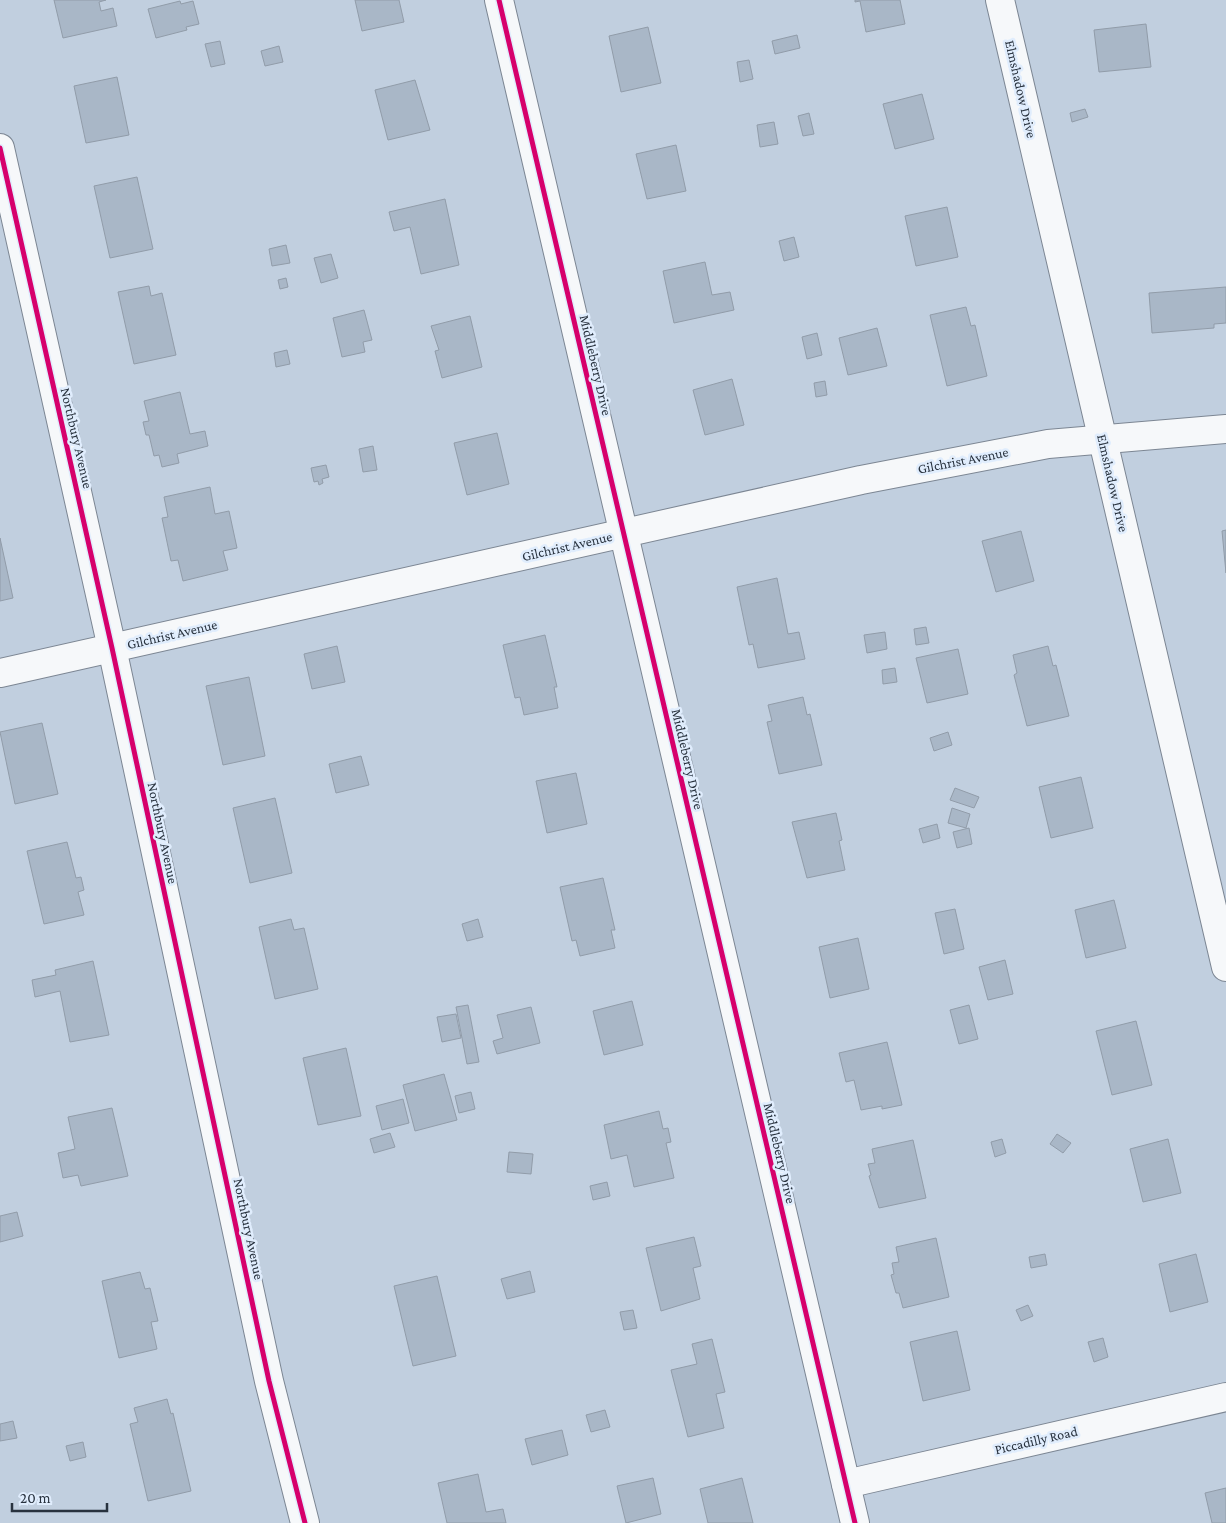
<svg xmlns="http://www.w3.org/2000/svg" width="1226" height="1523" font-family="'Crimson Pro',serif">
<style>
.building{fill:#a9b7c7;stroke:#919ca9}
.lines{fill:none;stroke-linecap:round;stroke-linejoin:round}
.street-casing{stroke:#7c8693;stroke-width:30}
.street{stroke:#f6f8fa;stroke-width:28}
.cycleway-casing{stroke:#e0edfd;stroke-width:8}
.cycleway{stroke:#d6006c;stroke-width:5}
.labels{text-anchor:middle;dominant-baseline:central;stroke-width:5;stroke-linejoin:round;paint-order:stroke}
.street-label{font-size:14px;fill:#28323e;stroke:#e0edfd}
</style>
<rect width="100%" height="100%" fill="#c1cfdf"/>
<g class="building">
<polygon points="54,0 106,0 99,2 101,11 113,8 117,26 63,38"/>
<polygon points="355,0 399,0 404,22 362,31"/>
<polygon points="855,0 900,0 905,24 866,32 860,1 855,2"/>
<polygon points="180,1 181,4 193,1 199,24 186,27 187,30 156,38 148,9"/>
<polygon points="1146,24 1151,67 1099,72 1094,30"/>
<polygon points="648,27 661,83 621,92 609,36"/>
<polygon points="797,35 800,48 775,54 772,41"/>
<polygon points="220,41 225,64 211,67 205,44"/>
<polygon points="279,46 283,62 265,66 261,51"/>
<polygon points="749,60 753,79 740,82 737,62"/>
<polygon points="117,77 129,135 86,143 74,86"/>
<polygon points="415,80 430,130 388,140 375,90"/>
<polygon points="922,94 934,139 895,149 883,104"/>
<polygon points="1085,109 1088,117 1072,122 1070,113"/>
<polygon points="809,113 814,134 803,136 798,116"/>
<polygon points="774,122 778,144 760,147 757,125"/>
<polygon points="676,145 686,191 647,199 636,154"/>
<polygon points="137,177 153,249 110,258 94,186"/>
<polygon points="445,199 459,265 421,274 410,227 394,231 389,212"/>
<polygon points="947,207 958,257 916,266 905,216"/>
<polygon points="794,237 799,257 784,261 779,241"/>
<polygon points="286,245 290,263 272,266 269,249"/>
<polygon points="331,254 338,278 321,283 314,258"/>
<polygon points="705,262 712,295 730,292 734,310 674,323 663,271"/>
<polygon points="286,278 288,287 280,289 278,280"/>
<polygon points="149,286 151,296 162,293 176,355 134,364 118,292"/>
<polygon points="1226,287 1226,323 1214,324 1214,328 1152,333 1149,293"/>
<polygon points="966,307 971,326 975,325 987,376 947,386 930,315"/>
<polygon points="364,310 372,340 363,342 365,352 342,357 333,318"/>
<polygon points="470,316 482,367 442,378 435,351 439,350 431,326"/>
<polygon points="877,328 887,366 848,375 839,338"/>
<polygon points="817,333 822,355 807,359 802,337"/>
<polygon points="287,350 290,364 276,367 274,353"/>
<polygon points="732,379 744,425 705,435 693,390"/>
<polygon points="825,381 827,395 816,397 814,383"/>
<polygon points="180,392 190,434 205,431 208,446 177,454 179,463 162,467 159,455 154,456 149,435 146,435 143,422 149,421 144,401"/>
<polygon points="497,433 509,484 467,495 454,443"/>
<polygon points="373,446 377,470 363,472 359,449"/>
<polygon points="326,465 329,477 322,479 323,483 319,485 318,481 314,482 311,468"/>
<polygon points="210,487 215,514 229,511 237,548 223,551 228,570 183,581 178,560 171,561 162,518 168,517 164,497"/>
<polygon points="1226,530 1226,573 1222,531"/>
<polygon points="1021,531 1034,581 996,592 982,541"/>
<polygon points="0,538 13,598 0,601"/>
<polygon points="777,578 788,634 799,632 805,659 758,668 753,644 749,645 737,587"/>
<polygon points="926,627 929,643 916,645 914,629"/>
<polygon points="885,632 887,649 867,653 864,635"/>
<polygon points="545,635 557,687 554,687 558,708 524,715 520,697 515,698 503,645"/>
<polygon points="337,646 345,682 312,689 304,654"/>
<polygon points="1048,646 1053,666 1056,665 1069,716 1027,726 1014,675 1017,673 1013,655"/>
<polygon points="958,649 968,694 927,703 916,658"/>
<polygon points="895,668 897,682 883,684 882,670"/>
<polygon points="249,677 265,756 223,765 206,686"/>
<polygon points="803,697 807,715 810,714 822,765 779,774 767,722 772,721 768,705"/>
<polygon points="42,723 58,794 15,804 0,732"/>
<polygon points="948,732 952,745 934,751 930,738"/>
<polygon points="361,756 369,785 336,793 329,764"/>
<polygon points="576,773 587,824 547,833 536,781"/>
<polygon points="1081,777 1093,828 1051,838 1039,787"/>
<polygon points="955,788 979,797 974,808 950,800"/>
<polygon points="275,798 292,873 250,883 233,808"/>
<polygon points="952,808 970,814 966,828 948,823"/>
<polygon points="836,813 842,840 839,841 845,870 807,878 792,822"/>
<polygon points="937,824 940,838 923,843 919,829"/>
<polygon points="969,828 972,844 957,848 953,832"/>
<polygon points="67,842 76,878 81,877 84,890 78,892 84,915 44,924 27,851"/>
<polygon points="603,878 615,930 611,930 615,948 580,956 576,940 572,941 560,887"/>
<polygon points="1114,900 1126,948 1086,958 1075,910"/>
<polygon points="955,909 964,949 944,954 935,913"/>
<polygon points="291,919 294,930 304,928 318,989 275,999 259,927"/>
<polygon points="478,919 483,937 467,941 462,924"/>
<polygon points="858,938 869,989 830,998 819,947"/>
<polygon points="1005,960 1013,994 988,1000 979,967"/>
<polygon points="93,961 109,1035 70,1042 60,991 35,997 32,980 56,975 55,970"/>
<polygon points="632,1001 643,1045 604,1055 593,1011"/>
<polygon points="468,1005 479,1062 467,1064 456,1007"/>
<polygon points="969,1005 978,1039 959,1044 950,1010"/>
<polygon points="531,1007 540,1043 497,1054 493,1041 503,1038 497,1015"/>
<polygon points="456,1014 461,1038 442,1042 437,1017"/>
<polygon points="1136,1021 1152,1085 1112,1095 1096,1031"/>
<polygon points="887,1042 902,1105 882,1109 882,1106 861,1110 854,1080 846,1082 839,1053"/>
<polygon points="346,1048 361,1116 318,1125 303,1058"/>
<polygon points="444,1074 457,1120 415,1131 403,1085"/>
<polygon points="471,1092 475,1109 459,1113 455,1096"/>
<polygon points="403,1099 409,1123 382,1130 376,1106"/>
<polygon points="112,1108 128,1176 81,1186 78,1175 63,1178 58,1153 75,1149 68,1117"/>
<polygon points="659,1111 663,1129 668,1128 671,1142 666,1143 674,1178 634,1187 627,1155 611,1159 604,1125"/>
<polygon points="390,1133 395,1147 374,1153 370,1139"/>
<polygon points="1057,1134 1071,1143 1063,1153 1050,1144"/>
<polygon points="1002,1139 1006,1153 995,1157 991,1142"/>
<polygon points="1168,1139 1181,1193 1143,1202 1130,1149"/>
<polygon points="913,1140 926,1198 879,1208 869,1176 871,1175 868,1164 875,1163 872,1149"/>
<polygon points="509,1152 533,1154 531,1174 507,1172"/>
<polygon points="607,1182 610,1196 593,1200 590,1186"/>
<polygon points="17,1212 23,1236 0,1242 0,1216"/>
<polygon points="694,1237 701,1266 693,1268 700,1299 661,1311 646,1248"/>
<polygon points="936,1238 949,1297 903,1308 899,1293 896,1293 891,1275 894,1274 892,1263 899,1262 896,1247"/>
<polygon points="1045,1254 1047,1265 1031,1268 1029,1257"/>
<polygon points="1196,1254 1208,1302 1170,1312 1159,1264"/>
<polygon points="530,1271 535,1292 507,1299 501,1279"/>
<polygon points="140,1272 145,1289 150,1288 158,1321 151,1322 157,1349 119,1358 102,1281"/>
<polygon points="437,1276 456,1356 413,1366 394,1286"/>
<polygon points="1028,1305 1033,1316 1021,1321 1016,1310"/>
<polygon points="633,1310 637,1328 624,1330 620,1312"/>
<polygon points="957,1331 970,1390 923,1401 910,1342"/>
<polygon points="1103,1338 1108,1357 1094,1362 1088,1342"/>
<polygon points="712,1339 725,1392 716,1394 724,1428 688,1437 671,1370 697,1364 692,1344"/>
<polygon points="167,1399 171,1414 173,1413 191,1491 148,1501 130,1424 138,1422 134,1408"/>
<polygon points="605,1410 610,1427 591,1432 586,1415"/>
<polygon points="13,1421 17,1438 0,1441 0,1424"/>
<polygon points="562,1430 568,1455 532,1465 525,1439"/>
<polygon points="83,1442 86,1457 70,1461 66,1446"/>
<polygon points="478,1474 486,1512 503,1509 506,1523 447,1523 438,1483"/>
<polygon points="653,1478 661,1514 626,1523 617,1486"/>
<polygon points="742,1478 753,1523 708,1523 700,1489"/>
<polygon points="1226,1488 1226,1523 1212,1523 1205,1493"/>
</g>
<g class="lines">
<g class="street-casing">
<g id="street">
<polyline points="499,0 855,1523"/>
<polyline points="1000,0 1226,967"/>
<polyline points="0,148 112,648 269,1381 305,1523"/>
<polyline points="0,673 861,480 1048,444 1226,429"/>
<polyline points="846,1484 1226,1397"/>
</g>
</g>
<use href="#street" class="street"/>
<g class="cycleway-casing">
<g id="cycleway">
<polyline points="499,0 855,1523"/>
<polyline points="0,148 112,648 269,1381 305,1523"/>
</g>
</g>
<use href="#cycleway" class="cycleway"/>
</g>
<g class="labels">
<g class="street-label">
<text transform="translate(1021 89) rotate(77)">Elmshadow Drive</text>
<text transform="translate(596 365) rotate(77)">Middleberry Drive</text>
<text transform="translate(77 438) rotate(77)">Northbury Avenue</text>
<text transform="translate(963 460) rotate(-11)">Gilchrist Avenue</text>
<text transform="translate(1113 483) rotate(77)">Elmshadow Drive</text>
<text transform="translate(567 546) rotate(-13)">Gilchrist Avenue</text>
<text transform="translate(172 634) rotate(-13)">Gilchrist Avenue</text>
<text transform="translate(688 759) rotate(77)">Middleberry Drive</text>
<text transform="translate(163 833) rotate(78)">Northbury Avenue</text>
<text transform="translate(780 1153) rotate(77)">Middleberry Drive</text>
<text transform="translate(249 1229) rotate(78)">Northbury Avenue</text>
<text transform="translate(1036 1440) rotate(-13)">Piccadilly Road</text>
</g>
</g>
<path d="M12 1503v8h95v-8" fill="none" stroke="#28323e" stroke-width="2.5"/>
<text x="20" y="1503" font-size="15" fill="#28323e" stroke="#e0edfd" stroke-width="4" paint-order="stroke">20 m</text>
</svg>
